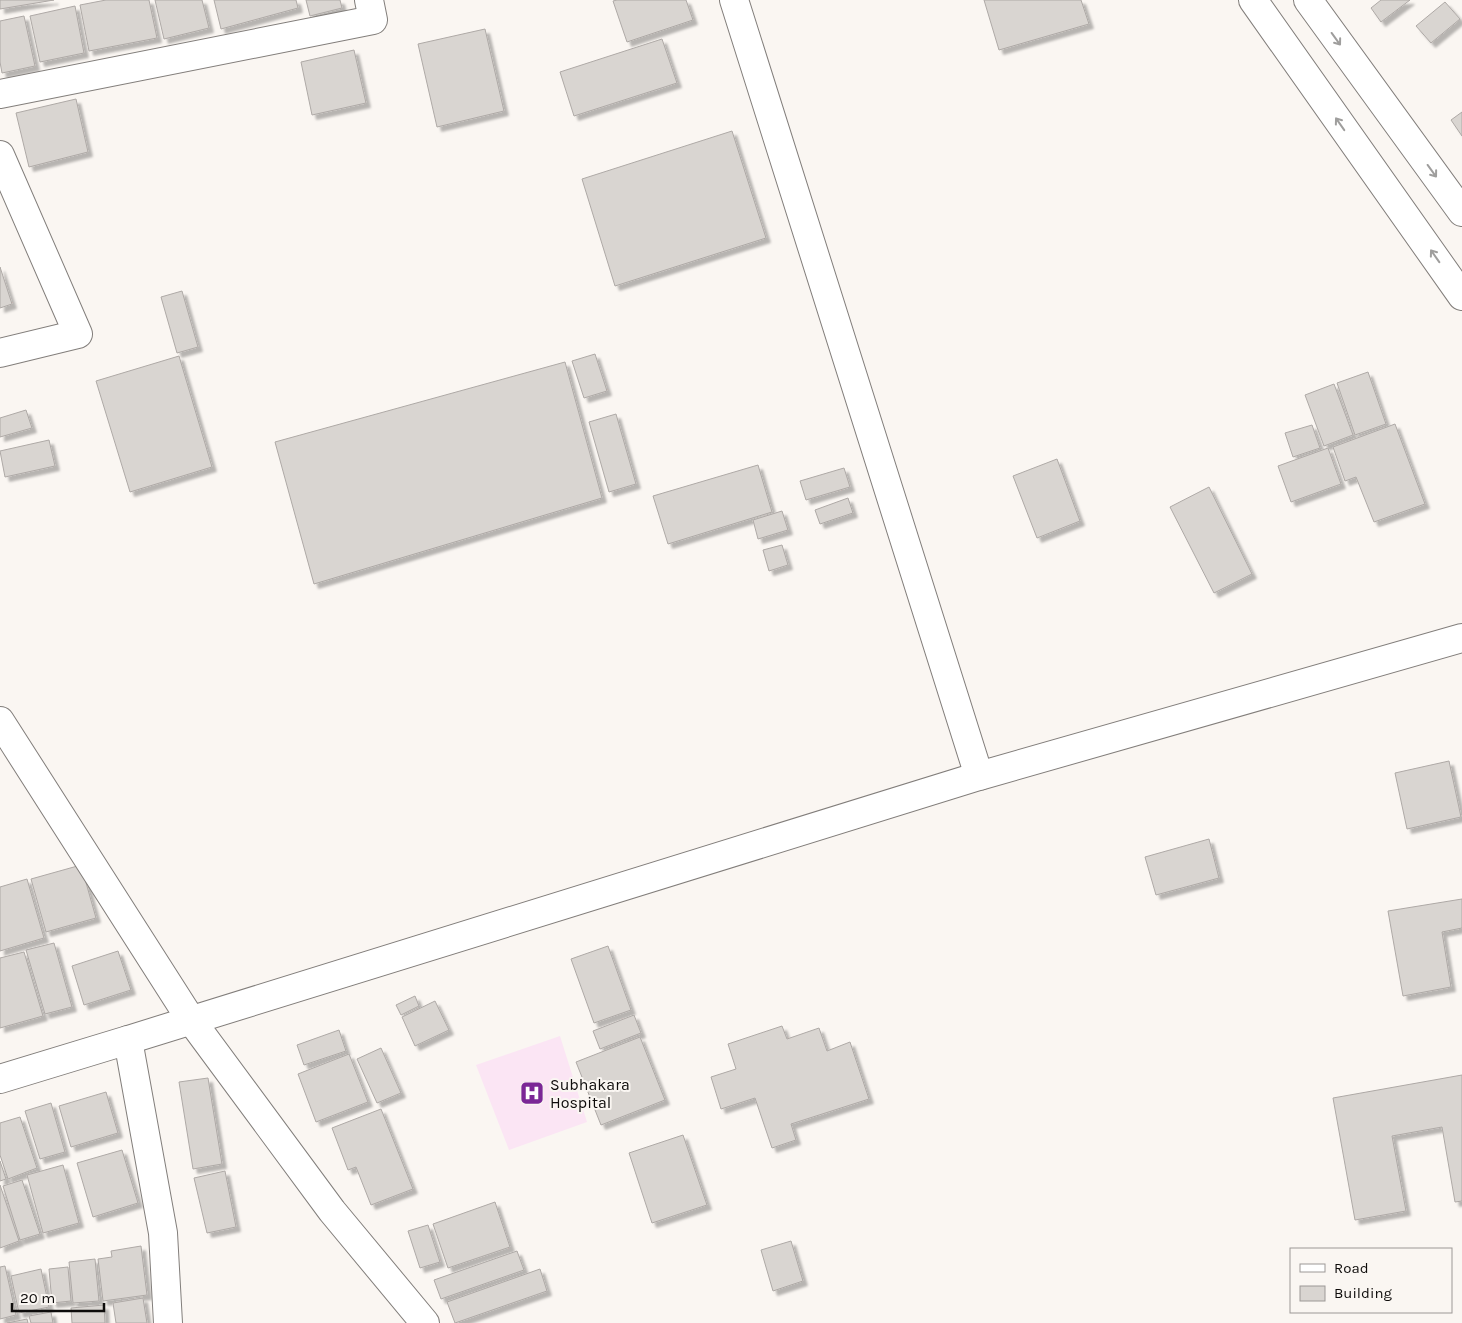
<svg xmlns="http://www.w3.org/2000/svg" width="1462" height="1323" font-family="Karla,sans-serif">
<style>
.medical{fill:#fbe5f4}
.building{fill:#d9d5d1;stroke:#aea9a6;filter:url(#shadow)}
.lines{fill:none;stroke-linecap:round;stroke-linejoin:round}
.minor-casing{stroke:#827e7b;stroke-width:30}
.secondary-casing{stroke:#827e7b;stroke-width:30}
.minor{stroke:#fff;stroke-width:28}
.secondary{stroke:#fff;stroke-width:28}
.oneway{stroke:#9f9e9d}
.labels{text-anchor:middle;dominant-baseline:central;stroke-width:4;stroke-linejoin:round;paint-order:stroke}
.poi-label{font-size:16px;fill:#0e0c0b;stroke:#faf6f2;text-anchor:start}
</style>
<defs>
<filter id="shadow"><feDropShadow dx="4.5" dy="4.5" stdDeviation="1" flood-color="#0004"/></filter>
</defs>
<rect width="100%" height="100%" fill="#faf6f2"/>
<polygon class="medical" points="560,1036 587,1122 509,1150 476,1065"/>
<g class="building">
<polygon points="0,0 54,0 0,9"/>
<polygon points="106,0 149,0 157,38 89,51 80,5"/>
<polygon points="155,0 202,0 209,28 164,39"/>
<polygon points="214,0 296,0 298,8 221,29"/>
<polygon points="306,0 340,0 342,8 310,16"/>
<polygon points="617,0 686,0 693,20 627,42 613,1"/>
<polygon points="984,0 1081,0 1089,24 999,50"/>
<polygon points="1381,0 1410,0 1381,22 1371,8"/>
<polygon points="1445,2 1460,19 1431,43 1416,26"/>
<polygon points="75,6 84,53 40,62 30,16"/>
<polygon points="24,16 35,66 2,73 0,62 0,21"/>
<polygon points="485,29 504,111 437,127 418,44"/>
<polygon points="662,39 677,83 574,116 560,72"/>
<polygon points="354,50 366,103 312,115 301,62"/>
<polygon points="76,99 88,152 29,167 16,113"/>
<polygon points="1462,112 1462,136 1451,120"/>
<polygon points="732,131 766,238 615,286 582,179"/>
<polygon points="0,267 12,304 0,308"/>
<polygon points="182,291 198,347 177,353 161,297"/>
<polygon points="595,354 607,391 584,398 572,361"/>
<polygon points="179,356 212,467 130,492 96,381"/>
<polygon points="565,362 602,498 314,584 275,442"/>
<polygon points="1368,372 1386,424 1355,435 1337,383"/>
<polygon points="1334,384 1353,435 1324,446 1305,395"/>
<polygon points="26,410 32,428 0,437 0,418"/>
<polygon points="616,414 636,484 609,492 589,422"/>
<polygon points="1395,424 1425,504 1374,522 1356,477 1345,481 1333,447"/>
<polygon points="1312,425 1320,448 1293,457 1285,433"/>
<polygon points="49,440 55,466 5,477 0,451"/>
<polygon points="1328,448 1341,484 1291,502 1278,466"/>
<polygon points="1057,459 1080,521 1037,538 1013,476"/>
<polygon points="758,465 772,512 668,544 653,496"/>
<polygon points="844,468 850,487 806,500 800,481"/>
<polygon points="1209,487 1252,574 1214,593 1170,507"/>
<polygon points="848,498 853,513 820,524 815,510"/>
<polygon points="782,511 788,530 758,539 753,520"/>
<polygon points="782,545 788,565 769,571 763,550"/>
<polygon points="1449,761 1461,817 1407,829 1395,773"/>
<polygon points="1209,839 1219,878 1156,895 1145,857"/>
<polygon points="81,865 96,918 46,932 31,879"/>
<polygon points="27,879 44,938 0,951 0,887"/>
<polygon points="1462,899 1462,928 1442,932 1451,987 1403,996 1388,911"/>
<polygon points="54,943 72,1007 45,1014 26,950"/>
<polygon points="608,946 631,1010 594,1023 571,959"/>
<polygon points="118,951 131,990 84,1005 72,966"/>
<polygon points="24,952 43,1016 0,1028 0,958"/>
<polygon points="415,996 419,1006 401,1015 396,1005"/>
<polygon points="435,1001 449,1030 415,1046 402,1017"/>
<polygon points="634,1015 641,1033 600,1049 593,1031"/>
<polygon points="782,1026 787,1039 819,1028 827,1051 850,1042 869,1099 791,1124 796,1140 772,1148 755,1098 721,1109 711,1077 736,1069 728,1044"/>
<polygon points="339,1030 346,1051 304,1065 297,1045"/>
<polygon points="640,1037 665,1100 601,1125 576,1062"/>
<polygon points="381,1048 401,1093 377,1103 357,1059"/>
<polygon points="349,1054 368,1102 316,1122 298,1074"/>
<polygon points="1462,1075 1462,1201 1455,1202 1442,1127 1392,1136 1406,1211 1355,1220 1333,1098"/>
<polygon points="208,1078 222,1164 193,1169 179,1082"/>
<polygon points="106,1092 118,1133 71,1147 59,1106"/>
<polygon points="51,1103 65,1152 40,1159 25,1111"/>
<polygon points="381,1109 413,1189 371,1205 356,1167 348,1170 332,1128"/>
<polygon points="20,1117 37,1168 8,1179 0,1155 0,1123"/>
<polygon points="683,1135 707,1205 652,1223 629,1153"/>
<polygon points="122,1150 138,1203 93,1217 77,1163"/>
<polygon points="0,1161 6,1179 0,1181"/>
<polygon points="63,1165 79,1223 43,1233 27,1175"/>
<polygon points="225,1171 236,1227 207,1233 194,1178"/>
<polygon points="22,1180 40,1234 20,1240 3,1186"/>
<polygon points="0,1185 19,1241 0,1248"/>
<polygon points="495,1202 510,1247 448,1268 433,1224"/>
<polygon points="428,1225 440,1262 420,1268 408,1231"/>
<polygon points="791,1241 803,1281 773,1291 761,1250"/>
<polygon points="141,1246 147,1295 103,1301 98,1259 112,1257 111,1251"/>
<polygon points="517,1251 524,1270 441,1299 434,1280"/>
<polygon points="95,1259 99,1301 73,1303 69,1262"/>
<polygon points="5,1266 16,1315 0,1319 0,1267"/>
<polygon points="68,1267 71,1301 52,1303 49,1269"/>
<polygon points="41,1269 49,1307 19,1313 11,1276"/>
<polygon points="540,1269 547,1291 455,1323 447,1302"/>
<polygon points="143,1298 147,1323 116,1323 113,1303"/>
<polygon points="104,1305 105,1323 72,1323 71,1308"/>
<polygon points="51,1312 53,1323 31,1323 29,1316"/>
<polygon points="27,1319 28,1323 7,1323"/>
</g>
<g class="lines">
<g class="minor-casing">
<g id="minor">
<polyline points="734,0 979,776"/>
<polyline points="0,94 373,20 369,0"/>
<polyline points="0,155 78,334 0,353"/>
<polyline points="0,721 191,1020 332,1211 425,1323"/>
<polyline points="128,1040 979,776 1462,638"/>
<polyline points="0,1079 128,1040 163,1233 168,1323"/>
</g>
</g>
<g class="secondary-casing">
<g id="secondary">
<polyline points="1253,0 1462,296"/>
<polyline points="1308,0 1462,212"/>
</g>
</g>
<use href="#minor" class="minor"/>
<use href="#secondary" class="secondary"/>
</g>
<defs><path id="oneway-shaft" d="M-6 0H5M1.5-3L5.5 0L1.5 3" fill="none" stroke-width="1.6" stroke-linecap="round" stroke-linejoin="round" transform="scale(1.25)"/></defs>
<g class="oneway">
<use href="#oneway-shaft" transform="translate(1336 39) rotate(54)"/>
<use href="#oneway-shaft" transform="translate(1340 124) rotate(-125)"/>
<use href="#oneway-shaft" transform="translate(1432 171) rotate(54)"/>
<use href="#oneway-shaft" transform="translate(1435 256) rotate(-125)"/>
</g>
<defs>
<g id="hospital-square" transform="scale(1.25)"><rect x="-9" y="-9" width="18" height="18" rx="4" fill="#7b2796" stroke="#faf6f2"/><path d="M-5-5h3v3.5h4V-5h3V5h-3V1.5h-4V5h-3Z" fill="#fff"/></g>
</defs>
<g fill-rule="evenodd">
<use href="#hospital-square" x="532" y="1093"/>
</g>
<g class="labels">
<g class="poi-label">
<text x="550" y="1084">Subhakara<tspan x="550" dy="18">Hospital</tspan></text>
</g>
</g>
<rect x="1290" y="1248" width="162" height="65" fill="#faf6f2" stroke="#9c9896"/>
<rect x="1300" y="1264" width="25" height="8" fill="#ffffff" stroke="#9c9896"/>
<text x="1334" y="1273" font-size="15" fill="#0e0c0b">Road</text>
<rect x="1300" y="1286" width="25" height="15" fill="#d9d5d1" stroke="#9c9896"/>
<text x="1334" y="1298" font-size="15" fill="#0e0c0b">Building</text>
<path d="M12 1303v8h92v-8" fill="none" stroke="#0e0c0b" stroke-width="2.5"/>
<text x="20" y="1303" font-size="15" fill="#0e0c0b" stroke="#faf6f2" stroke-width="4" paint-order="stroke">20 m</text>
</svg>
